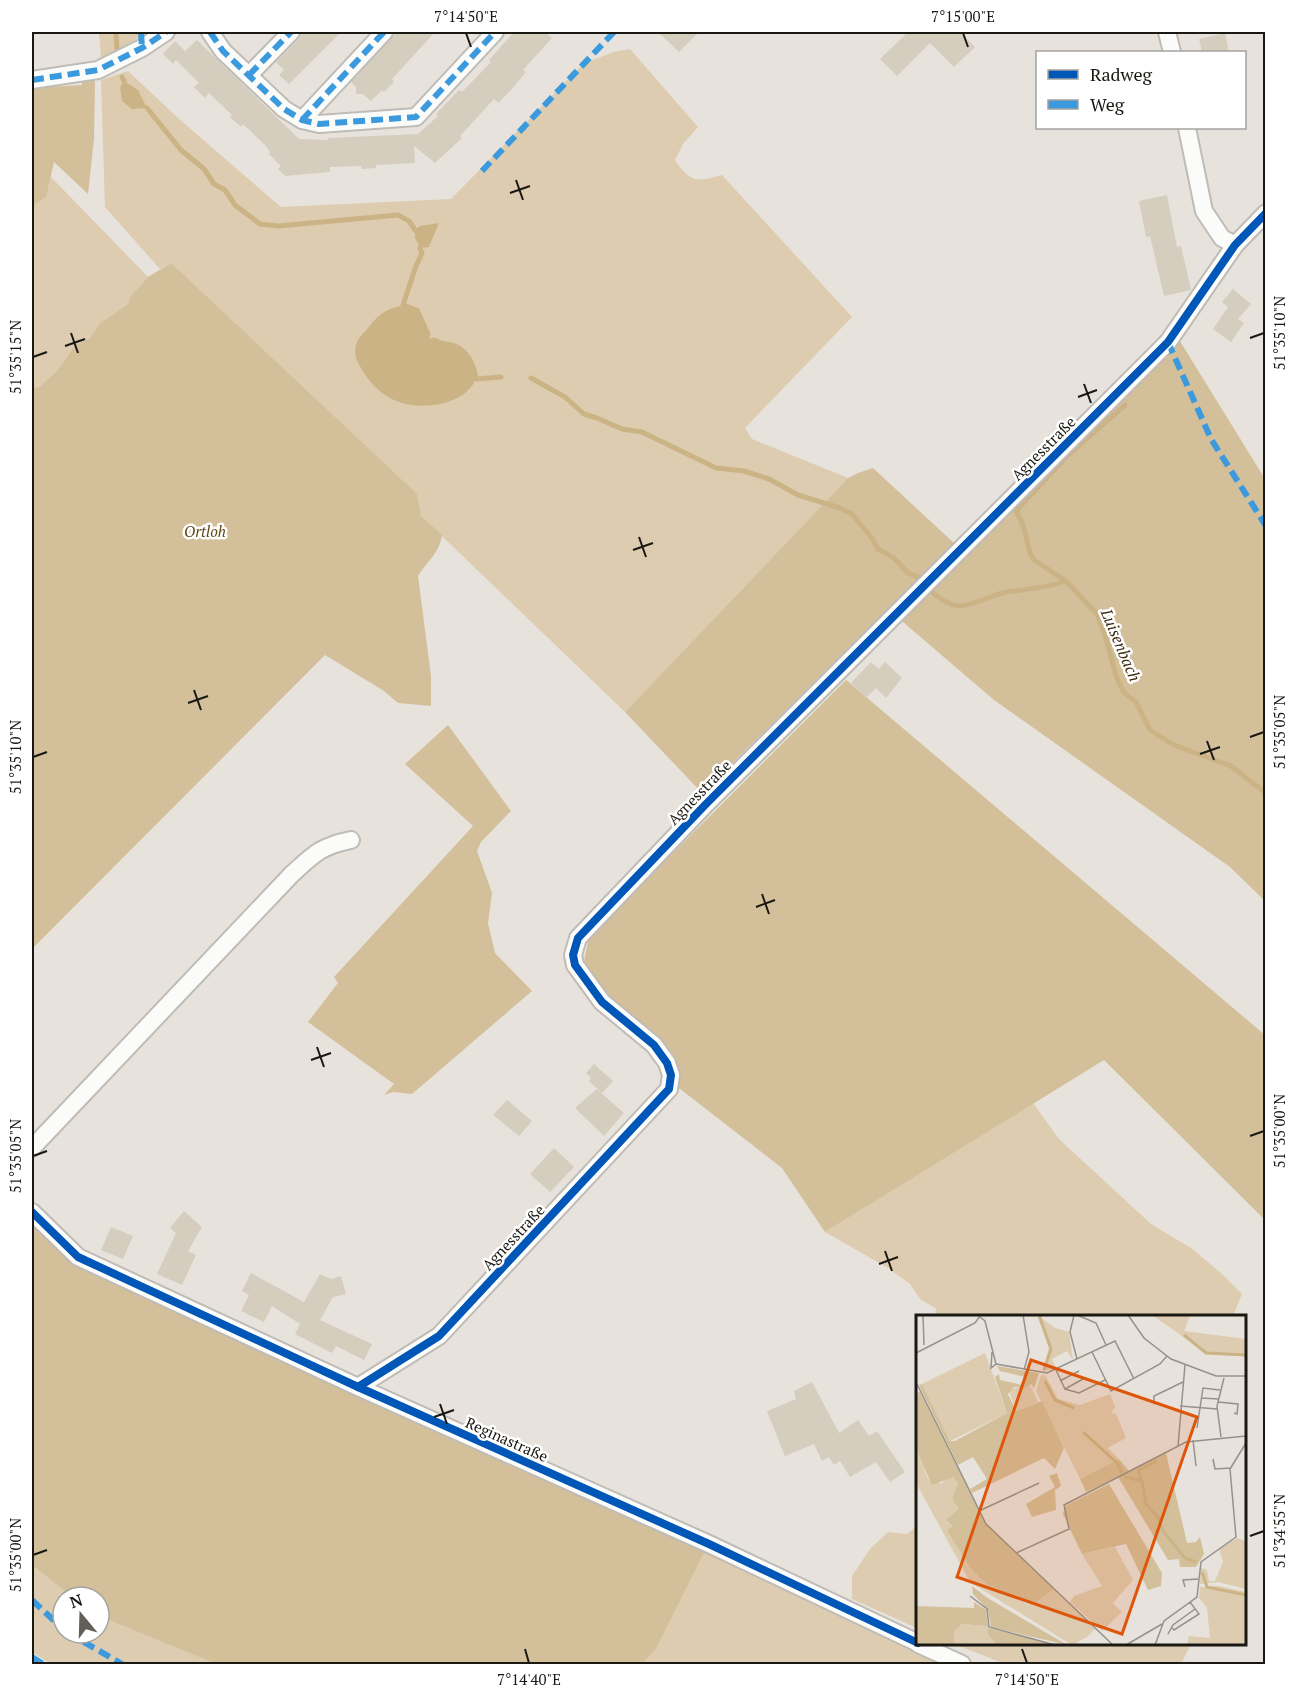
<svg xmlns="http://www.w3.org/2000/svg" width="1297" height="1696" font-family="'PT Serif',serif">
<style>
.green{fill:#ddccaf}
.forest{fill:#d3bf99}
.water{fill:#ccb386}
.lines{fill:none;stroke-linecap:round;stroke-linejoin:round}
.stream{stroke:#ccb386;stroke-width:5}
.building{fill:#d5cdbe}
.minor-casing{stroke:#bfbcb7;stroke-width:20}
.minor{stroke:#fbfbfa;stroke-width:16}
.quiet{stroke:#3b9ade;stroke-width:6;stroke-dasharray:12 6;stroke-linecap:butt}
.cycleway-casing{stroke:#fff;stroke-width:11}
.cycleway{stroke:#0057b8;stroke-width:8}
.ticks{fill:none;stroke:#1a1813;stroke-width:2}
.labels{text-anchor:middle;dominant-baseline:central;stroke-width:5;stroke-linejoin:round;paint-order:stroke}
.street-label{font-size:15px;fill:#1a1813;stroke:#fff}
.park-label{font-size:15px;font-style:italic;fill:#5d4514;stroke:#fff}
.water-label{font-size:16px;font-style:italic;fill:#3d2e12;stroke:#fff}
.inset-river{fill:none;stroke:#ccb386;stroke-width:3}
.inset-road{fill:none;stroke:#95928c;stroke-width:1.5}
.view{fill:#de560c;fill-opacity:0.15;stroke:#de560c;stroke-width:3}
.inset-edge{fill:none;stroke:#1a1813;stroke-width:3}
.neatline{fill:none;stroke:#1a1813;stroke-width:2}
.ticks-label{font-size:15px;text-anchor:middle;fill:#1a1813}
</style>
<rect width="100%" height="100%" fill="#e7e3dc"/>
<g class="green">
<polygon points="99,32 146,32 119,51 101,59"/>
<path d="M630 49 698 127 683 144 675 160C690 183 697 182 722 175L852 317 745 428 752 439 848 478 625 712 421 516 171 263 160 269 105 207 101 80 128 71 178 118 281 207 451 199 583 64 613 52Z"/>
<polygon points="51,177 148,277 131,296 128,304 100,323 90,338 75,345 57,371 39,387 32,388 32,206 45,197"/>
<polygon points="1033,1103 1059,1139 1151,1224 1191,1248 1222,1274 1242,1294 1233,1316 940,1316 935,1312 937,1309 921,1300 910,1284 888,1268 825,1232"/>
<polygon points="917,1526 917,1628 852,1599 852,1576 870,1549 888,1532 907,1534"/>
<polygon points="707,1547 959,1664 642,1664 656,1649"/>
<polygon points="32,1565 72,1597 63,1597 63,1633 99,1633 99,1616 216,1664 51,1664 32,1652"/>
<polygon points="954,1644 1191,1644 1181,1664 1005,1664"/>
</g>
<g class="forest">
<polygon points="83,73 95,82 94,139 88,194 54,162 46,197 32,206 32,88 82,85"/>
<path d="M171 263 417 494 421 516 442 535C440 552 427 562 418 576L431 676V706L398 703 384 691 325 655 32 949V388L39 387 57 371 75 345 90 338 100 323 128 304 131 296 148 277Z"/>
<polygon points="1170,325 1265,479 1265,901 1230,867 994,700 903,622 890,607 702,793 625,712 848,478 858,473 873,468 955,544 1120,379"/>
<polygon points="846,680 1265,1035 1265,1220 1104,1060 825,1232 782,1168 666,1078 673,1066 581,976 589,937"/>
<polygon points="448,725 511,811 481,842 477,851 492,893 488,923 495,953 532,991 412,1094 393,1092 384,1095 394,1084 308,1022 338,983 334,977 473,826 405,764"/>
<polygon points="32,1216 77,1259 707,1547 656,1649 642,1664 216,1664 99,1616 99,1597 72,1597 32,1565"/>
</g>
<g class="water">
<polygon points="124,81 138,90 147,108 132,109 122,101 120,87"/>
<polygon points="439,223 429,247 420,248 415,238 415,230 420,226"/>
<path d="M406 305 417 310 430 338 444 345 456 346 469 358 476 379C465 404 427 410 402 403 384 398 370 384 361 368 356 360 353 352 357 342 359 337 365 332 368 328 379 314 388 307 406 305Z"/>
</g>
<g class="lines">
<g class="stream">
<polyline points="116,32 117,50"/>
<polyline points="122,77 124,81"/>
<polyline points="147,108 181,150 204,169 214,184 225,190 235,205 260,224 278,226 398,215 409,221 415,230"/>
<polyline points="420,248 422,253 416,266 403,305 417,310 428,334"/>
<path d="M434 340C443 345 451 344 457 347 470 354 474 367 476 379L501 377"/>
<polyline points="531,378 565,397 584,414 597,418 622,429 642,432 716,468 744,471 769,479 798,495 840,508 852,514 871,537 878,549 894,558 908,573 920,578"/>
<polyline points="1066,581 1034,560 1030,553 1023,525 1016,511 1068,455 1125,405"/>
<path d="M931 591C938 598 951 606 960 606 976 605 990 595 1006 592 1027 589 1046 588 1066 581L1097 614 1106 638 1116 676 1124 693 1136 702 1150 730 1174 745 1231 766 1263 791 1266 795"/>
</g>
</g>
<g class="building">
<polygon points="302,32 341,32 289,84 279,75 284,70 276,62 299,39"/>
<polygon points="397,32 435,32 392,79 394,82 384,92 382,90 371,101 363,94 356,94 356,87 351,82"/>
<polygon points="514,32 545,32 552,38 523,70 526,72 511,90 498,103 494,99 460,136 462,138 435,163 414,146 415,163 376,165 376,168 362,169 361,166 330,167 330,172 285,176 278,169 281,166 269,154 270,152 266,146 243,124 241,127 230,117 232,115 209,93 205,98 194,87 199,83 176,60 173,64 163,54 175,41 185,51 197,40 299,139 328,140 328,138 418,134 438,116 436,114 459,90 462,92 491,62 489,60"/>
<polygon points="658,32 699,32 679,52"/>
<polygon points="908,32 960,32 975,47 954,67 930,43 897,76 880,59"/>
<polygon points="1225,33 1229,52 1202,52 1199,39"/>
<polygon points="1167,195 1177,247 1181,246 1191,290 1164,296 1150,236 1146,237 1139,201"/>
<polygon points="1233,289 1251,304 1238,319 1244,323 1231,342 1213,329 1228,307 1222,302"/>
<polygon points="871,662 879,669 885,662 902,678 886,698 876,688 866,698 851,683"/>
<polygon points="594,1064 613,1081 602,1093 589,1081 591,1078 586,1073"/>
<polygon points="597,1089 624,1113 604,1136 575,1108"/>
<polygon points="507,1100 532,1121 519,1136 493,1115"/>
<polygon points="554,1148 574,1167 550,1192 530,1174"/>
<polygon points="184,1211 202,1227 188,1251 196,1255 182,1285 157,1274 176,1233 170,1228"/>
<polygon points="111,1227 133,1236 123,1259 101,1250"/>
<polygon points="251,1273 304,1302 320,1274 331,1279 341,1276 346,1294 333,1297 320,1320 372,1344 364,1360 336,1346 332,1353 295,1334 300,1324 272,1306 264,1322 241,1311 249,1295 242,1291"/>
<polygon points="812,1382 839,1433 858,1420 869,1436 877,1431 905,1472 890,1482 876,1462 850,1477 840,1461 834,1465 829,1457 822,1461 814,1444 785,1456 767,1411 796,1399 794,1391"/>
</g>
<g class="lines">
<g class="minor-casing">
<g id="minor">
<polyline points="210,32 223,51 284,109 302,120 319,124 416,117 495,32"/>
<polyline points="1167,32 1172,52"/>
<polyline points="249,75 291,32"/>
<polyline points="32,80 98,70 142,48 166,32"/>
<polyline points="302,120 384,32"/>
<polyline points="1187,128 1204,211 1222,238 1235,245"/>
<path d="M32 1148 292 874C314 854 321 846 351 840"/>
<polyline points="32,1212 78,1257 358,1387 709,1544 918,1643"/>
<polyline points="358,1387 439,1336 669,1089 671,1075 667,1063 654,1045 602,1002 575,965 573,955 578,938 706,804 1168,342 1235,245 1266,213"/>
<polyline points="918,1644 962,1664"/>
</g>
</g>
<use href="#minor" class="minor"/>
<g class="quiet">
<polyline points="141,32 142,48"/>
<polyline points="210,32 223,51 284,109 302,120 319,124 416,117 495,32"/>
<polyline points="249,75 291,32"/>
<polyline points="32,80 98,70 142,48 166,32"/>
<polyline points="302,120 384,32"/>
<polyline points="482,171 614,32"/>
<polyline points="1168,342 1211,439 1266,526"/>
<polyline points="32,1600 63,1629"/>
<polyline points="68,1633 122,1664"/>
<polyline points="32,1657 43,1664"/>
</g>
<g class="cycleway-casing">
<g id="cycleway">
<polyline points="32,1212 78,1257 358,1387 709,1544 918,1643"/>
<polyline points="358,1387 439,1336 669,1089 671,1075 667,1063 654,1045 602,1002 575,965 573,955 578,938 706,804 1168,342 1235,245 1266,213"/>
</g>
</g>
<use href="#cycleway" class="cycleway"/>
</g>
<path class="ticks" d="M466 33 471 47M963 33 968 47M516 180 523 200M510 193 530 186M71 333 78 353M1250 338 1264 333M65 346 85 339M33 357 47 352M1084 384 1091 403M1078 397 1097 390M639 537 646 557M633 550 653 543M194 690 201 710M188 703 208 696M1250 737 1264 732M1207 741 1214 760M1200 754 1220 747M33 757 47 752M762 894 769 914M756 907 775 900M317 1047 324 1067M311 1060 331 1053M1250 1136 1264 1131M33 1156 47 1151M885 1251 892 1271M879 1264 898 1257M440 1404 447 1424M434 1417 454 1410M1250 1536 1264 1531M33 1555 47 1550M525 1649 529 1663M1022 1649 1027 1663"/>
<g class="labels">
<g class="street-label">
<text transform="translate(1043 448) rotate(-45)">Agnesstraße</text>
<text transform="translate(699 792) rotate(-46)">Agnesstraße</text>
<text transform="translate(513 1237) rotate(-47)">Agnesstraße</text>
<text transform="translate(507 1439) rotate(24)">Reginastraße</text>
</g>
<g class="park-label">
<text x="205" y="531">Ortloh</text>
</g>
<g class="water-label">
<text transform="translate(1121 645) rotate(67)">Luisenbach</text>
</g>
</g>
<g transform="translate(916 1315)">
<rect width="330" height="330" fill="#e7e3dc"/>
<path d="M121 0 139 13 153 17 157 45 151 36 136 44 140 53 126 57 133 33ZM236 0H274L268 16 330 24V40L292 39ZM69 38 91 98 34 126 6 69ZM125 60H129L142 84 164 90 194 79 199 92 195 98 200 99 210 123 192 133 203 144 164 164 120 76ZM114 70 122 87 100 96 93 75ZM0 135 12 164 26 169 31 162 40 163 42 169 36 183 44 194 31 205 37 211 32 215 56 255 72 269 113 290 138 274 179 314 171 322 156 330 54 267 0 168ZM321 223 330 226V274L302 267 284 269 285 253 291 255 293 266H299L307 247 303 234ZM199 232 217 265 197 288 206 297 186 316 154 287 158 281 186 271 166 239ZM302 271 330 277V330H271L273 321 294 323 291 293 283 283 284 272ZM46 309 72 311V320L81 330H38V316Z" fill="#ddccaf"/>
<path d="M81 51 123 58 118 74 115 69 109 73 98 72 92 79 100 96 126 86 148 133 139 154 128 143 56 178 54 174 71 164 57 142 42 150 3 70 6 69 34 126H39L91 98 79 62 83 59 84 65 106 70 109 62 84 56ZM4 77 70 209 138 274 116 290 71 269 56 255 36 224 31 215 37 211 30 205 43 194 36 183 42 169 38 162 16 170 0 135V78ZM250 138 271 228 280 227 284 222 288 239 280 252H264L263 244 252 245 202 162 170 177 164 164 203 144 213 156ZM141 158 145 171 139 175 140 195 116 202 110 189 139 172 133 161ZM193 169 246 258 245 271 232 275 210 229 166 239 153 212 147 199 149 191ZM56 271 70 282 151 330 75 312 72 295 57 279ZM58 287 70 295 72 311 46 309 38 316V330H0V291L58 293ZM72 313 130 327 137 330H81L72 320Z" fill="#d3bf99"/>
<path class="inset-river" d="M123 0 135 34 128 55M268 20 290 38 330 40M129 66 139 85 158 93M167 117 201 148 206 158M208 162 226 166 230 189 242 202 247 216 269 243 280 247M225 166 223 155 241 146M286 257 291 272 330 280"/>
<path class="inset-road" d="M7 0 8 30M107 0 113 37 108 55M158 0 154 17 161 44M161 0 180 8 190 30M212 0 228 23 255 44 300 61H330M64 2 69 6 80 49 75 53 76 37M176 37 195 76 244 49 251 41M0 38 59 8 64 1M80 49 131 58 199 26 218 64M140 55 149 74 163 78 189 65M144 66 163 56M0 67 70 209 197 330M149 74 167 64M285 83 303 84M302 87 322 89 321 99 318 98M238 89V81L267 67M264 91 301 94M281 113 287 73 304 75M305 122 301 91 308 63M277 125 280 151M262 131 269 50M297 144 299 154 315 153M63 196 123 168M100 238 153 214 148 190 270 127 330 121M269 272 267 265 282 264M54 281 71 294 73 312 139 330M255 312 258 315 283 299 274 287M252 319 257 310 279 294M210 330 246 309M239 330 248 306 281 282 285 247 320 222 314 154 330 128"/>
<path class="view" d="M115 45 281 102 206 319 41 262Z"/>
<rect width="330" height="330" class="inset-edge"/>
</g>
<rect width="1297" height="1696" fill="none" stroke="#ffffff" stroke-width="66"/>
<rect x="1036" y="51" width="210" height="78" fill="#ffffff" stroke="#a3a3a1" stroke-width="1.5"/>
<rect x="1048" y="70" width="30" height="9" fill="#0057b8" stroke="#a3a3a1" stroke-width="1.5"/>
<text x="1090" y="81" font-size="18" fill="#1a1813">Radweg</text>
<rect x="1048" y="100" width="30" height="9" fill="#3b9ade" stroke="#a3a3a1" stroke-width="1.5"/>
<text x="1090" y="111" font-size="18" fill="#1a1813">Weg</text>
<g transform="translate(81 1615) rotate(341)"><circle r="28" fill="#ffffff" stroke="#a3a3a1" stroke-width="1.5"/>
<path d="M0-4.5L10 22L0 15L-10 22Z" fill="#625f59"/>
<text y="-9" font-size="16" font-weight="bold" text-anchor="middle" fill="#1a1813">N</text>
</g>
<rect x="33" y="33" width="1231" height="1630" class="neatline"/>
<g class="ticks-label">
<text x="466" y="22">7°14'50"E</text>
<text x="963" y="22">7°15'00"E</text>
<text transform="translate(1280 333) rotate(-90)" y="5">51°35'10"N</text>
<text transform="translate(16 357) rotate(-90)" y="5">51°35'15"N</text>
<text transform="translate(1280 732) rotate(-90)" y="5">51°35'05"N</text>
<text transform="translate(16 757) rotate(-90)" y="5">51°35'10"N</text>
<text transform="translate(1280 1131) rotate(-90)" y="5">51°35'00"N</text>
<text transform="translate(16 1156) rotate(-90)" y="5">51°35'05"N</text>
<text transform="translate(1280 1531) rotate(-90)" y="5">51°34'55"N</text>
<text transform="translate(16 1555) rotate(-90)" y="5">51°35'00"N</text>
<text x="529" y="1685">7°14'40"E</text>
<text x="1027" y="1685">7°14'50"E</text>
</g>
</svg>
